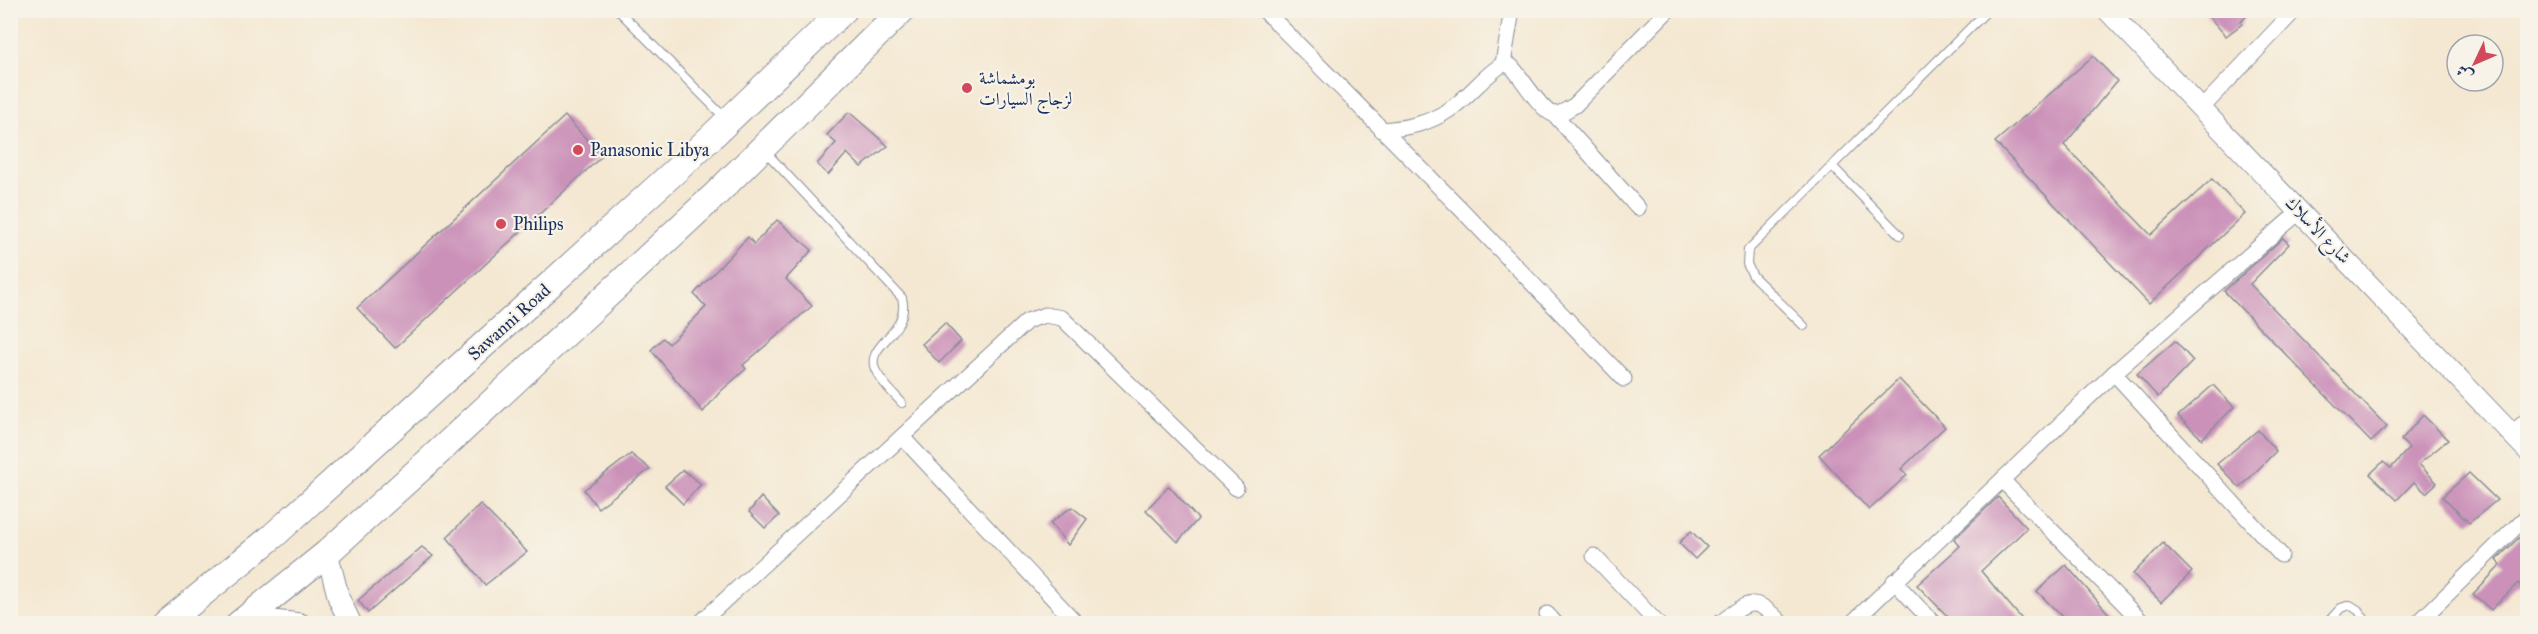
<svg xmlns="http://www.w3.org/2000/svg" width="2538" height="634" font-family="'IM FELL Great Primer',Amiri,serif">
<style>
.building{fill:#cb91b9}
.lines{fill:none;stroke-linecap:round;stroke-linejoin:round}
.service-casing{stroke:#888c98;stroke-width:10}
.minor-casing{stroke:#888c98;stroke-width:17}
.tertiary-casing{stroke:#888c98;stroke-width:22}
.secondary-casing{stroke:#888c98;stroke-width:23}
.trunk-casing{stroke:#888c98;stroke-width:28}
.service{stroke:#fff;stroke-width:8}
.minor{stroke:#fff;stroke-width:15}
.tertiary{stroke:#fff;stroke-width:20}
.secondary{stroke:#fff;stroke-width:21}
.trunk{stroke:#fff;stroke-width:26}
.poi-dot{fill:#d1495b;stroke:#f7f3e8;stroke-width:2}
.labels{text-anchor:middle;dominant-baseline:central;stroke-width:4.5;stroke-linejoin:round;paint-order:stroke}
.poi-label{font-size:18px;fill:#1b2f5e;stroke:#f7f3e8;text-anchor:start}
.street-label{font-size:18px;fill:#1b2f5e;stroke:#f7f3e8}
</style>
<rect width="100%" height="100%" fill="#f7f3e8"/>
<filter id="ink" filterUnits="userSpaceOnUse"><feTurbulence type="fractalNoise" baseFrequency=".0167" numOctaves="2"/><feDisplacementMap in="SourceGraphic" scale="12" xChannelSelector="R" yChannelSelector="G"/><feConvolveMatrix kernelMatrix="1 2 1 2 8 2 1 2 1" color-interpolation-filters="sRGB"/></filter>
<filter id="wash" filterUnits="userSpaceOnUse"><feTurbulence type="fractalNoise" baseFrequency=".008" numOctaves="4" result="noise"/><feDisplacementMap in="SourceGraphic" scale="24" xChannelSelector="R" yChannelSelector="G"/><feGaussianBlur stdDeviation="1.35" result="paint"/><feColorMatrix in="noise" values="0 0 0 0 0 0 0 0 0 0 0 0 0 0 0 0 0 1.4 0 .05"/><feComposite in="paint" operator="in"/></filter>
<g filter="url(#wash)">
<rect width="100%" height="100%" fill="#f4e8d2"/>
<g id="blocks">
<g class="building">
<polygon points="2203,10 2252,10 2241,22 2242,24 2226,36"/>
<polygon points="2093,56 2117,81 2064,145 2151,235 2212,179 2245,214 2149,304 1995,142"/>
<polygon points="849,112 888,146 861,167 847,153 828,175 817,164 836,143 827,135"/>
<polygon points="565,116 602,156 395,348 357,308"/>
<polygon points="777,220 812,250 786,279 812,306 743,365 746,369 720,392 703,412 651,350 663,338 669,344 706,307 694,294 748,237 754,244"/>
<polygon points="2283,238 2289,244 2250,284 2387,427 2371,442 2224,291"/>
<polygon points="945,323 961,341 939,363 922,344"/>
<polygon points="2175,341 2193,361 2158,397 2137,374"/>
<polygon points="1899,379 1945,427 1901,469 1907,475 1869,510 1819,455"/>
<polygon points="2213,385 2234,407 2202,439 2178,416"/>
<polygon points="2423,415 2448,440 2419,464 2437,483 2426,493 2414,482 2397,500 2370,474 2383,462 2391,468 2409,448 2401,440"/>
<polygon points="2258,430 2276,451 2240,488 2217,464"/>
<polygon points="631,454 650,469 598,508 584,490"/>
<polygon points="683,470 701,484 683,504 665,486"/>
<polygon points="2469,473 2497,500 2469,523 2442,497"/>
<polygon points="1169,486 1198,519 1178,542 1146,510"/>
<polygon points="761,497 779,516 765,528 749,512"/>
<polygon points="1998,497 2027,528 1981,571 2026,624 1955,624 1917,585 1960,546 1954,539"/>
<polygon points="480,504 527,552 485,585 447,537"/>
<polygon points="1072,507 1087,519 1068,545 1050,523"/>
<polygon points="2528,529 2528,593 2518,583 2491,610 2473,594 2501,565 2496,560"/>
<polygon points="1691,531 1707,547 1695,559 1679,543"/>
<polygon points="2163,543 2192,572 2161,602 2133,574"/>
<polygon points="422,547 433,556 368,613 358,600"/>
<polygon points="2066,565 2086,588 2118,624 2069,624 2037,591"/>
</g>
</g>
</g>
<g filter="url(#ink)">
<use href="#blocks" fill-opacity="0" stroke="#888c98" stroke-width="1.5"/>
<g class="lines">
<g class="service-casing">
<g id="service">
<polyline points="618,10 725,118"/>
<path d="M764 150 902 298C911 333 865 344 875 369 880 381 893 393 902 403"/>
<polyline points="1832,166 1900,235"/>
<polyline points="1804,326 1753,276 1747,264 1748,250 1988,10"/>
<polyline points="2326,624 2341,608 2350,605 2358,610 2368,624"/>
</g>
</g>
<g class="minor-casing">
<g id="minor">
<polyline points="1264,10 1460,208 1624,379"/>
<polyline points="1503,64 1512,10"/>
<polyline points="2201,109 2295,10"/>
<polyline points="1554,114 1638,208"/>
<path d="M1382 130C1407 128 1428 124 1449 110 1469 97 1483 76 1503 64L1511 66C1521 76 1541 111 1553 114 1561 115 1568 109 1575 105L1668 10"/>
<polyline points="2114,373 2281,555"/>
<polyline points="2511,435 2528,419"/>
<polyline points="902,437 1077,624"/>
<polyline points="2002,480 2144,624"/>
<polyline points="1594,556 1658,624"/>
<polyline points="1894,581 1934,624"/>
<polyline points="1547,614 1556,624"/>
<polyline points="699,624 1027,321 1045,315 1062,318 1236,488"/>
<path d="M1719 624C1749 601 1754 594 1782 624"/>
<polyline points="1851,624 2114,373 2300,211"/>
<polyline points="2417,624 2528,515"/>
</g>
</g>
<g class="tertiary-casing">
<polyline id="tertiary" points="2107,10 2528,451"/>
</g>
<g class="secondary-casing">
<g id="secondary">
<polyline points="327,553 339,599 351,624"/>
<polyline points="246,618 300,624"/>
</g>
</g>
<g class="trunk-casing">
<g id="trunk">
<polyline points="165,624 273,536 685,162 844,10"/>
<polyline points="239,624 327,553 431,459 716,194 902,10"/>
</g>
</g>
<use href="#service" class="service"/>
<use href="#minor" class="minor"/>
<use href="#tertiary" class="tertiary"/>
<use href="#secondary" class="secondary"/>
<use href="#trunk" class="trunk"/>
</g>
</g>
<g class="poi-dot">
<circle cx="967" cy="88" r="6"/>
<circle cx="578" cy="150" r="6"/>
<circle cx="501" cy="224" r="6"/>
</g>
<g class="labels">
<g class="poi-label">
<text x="979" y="78">بومشماشة<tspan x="979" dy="21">لزجاج السيارات</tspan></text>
<text x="590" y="150">Panasonic Libya</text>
<text x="513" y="224">Philips</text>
</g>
<g class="street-label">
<text transform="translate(2318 230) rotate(46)">شارع الأسلاك</text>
<text transform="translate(509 322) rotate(-42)">Sawanni Road</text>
</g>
</g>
<rect width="2538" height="634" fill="none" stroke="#f7f3e8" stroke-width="36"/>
<g transform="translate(2475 63) rotate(226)"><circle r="28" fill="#f7f3e8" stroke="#9fa5b1" stroke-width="1.5"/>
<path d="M0-4.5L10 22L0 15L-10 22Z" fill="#d1495b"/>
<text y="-9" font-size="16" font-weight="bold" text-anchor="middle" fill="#1b2f5e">ش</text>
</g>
</svg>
